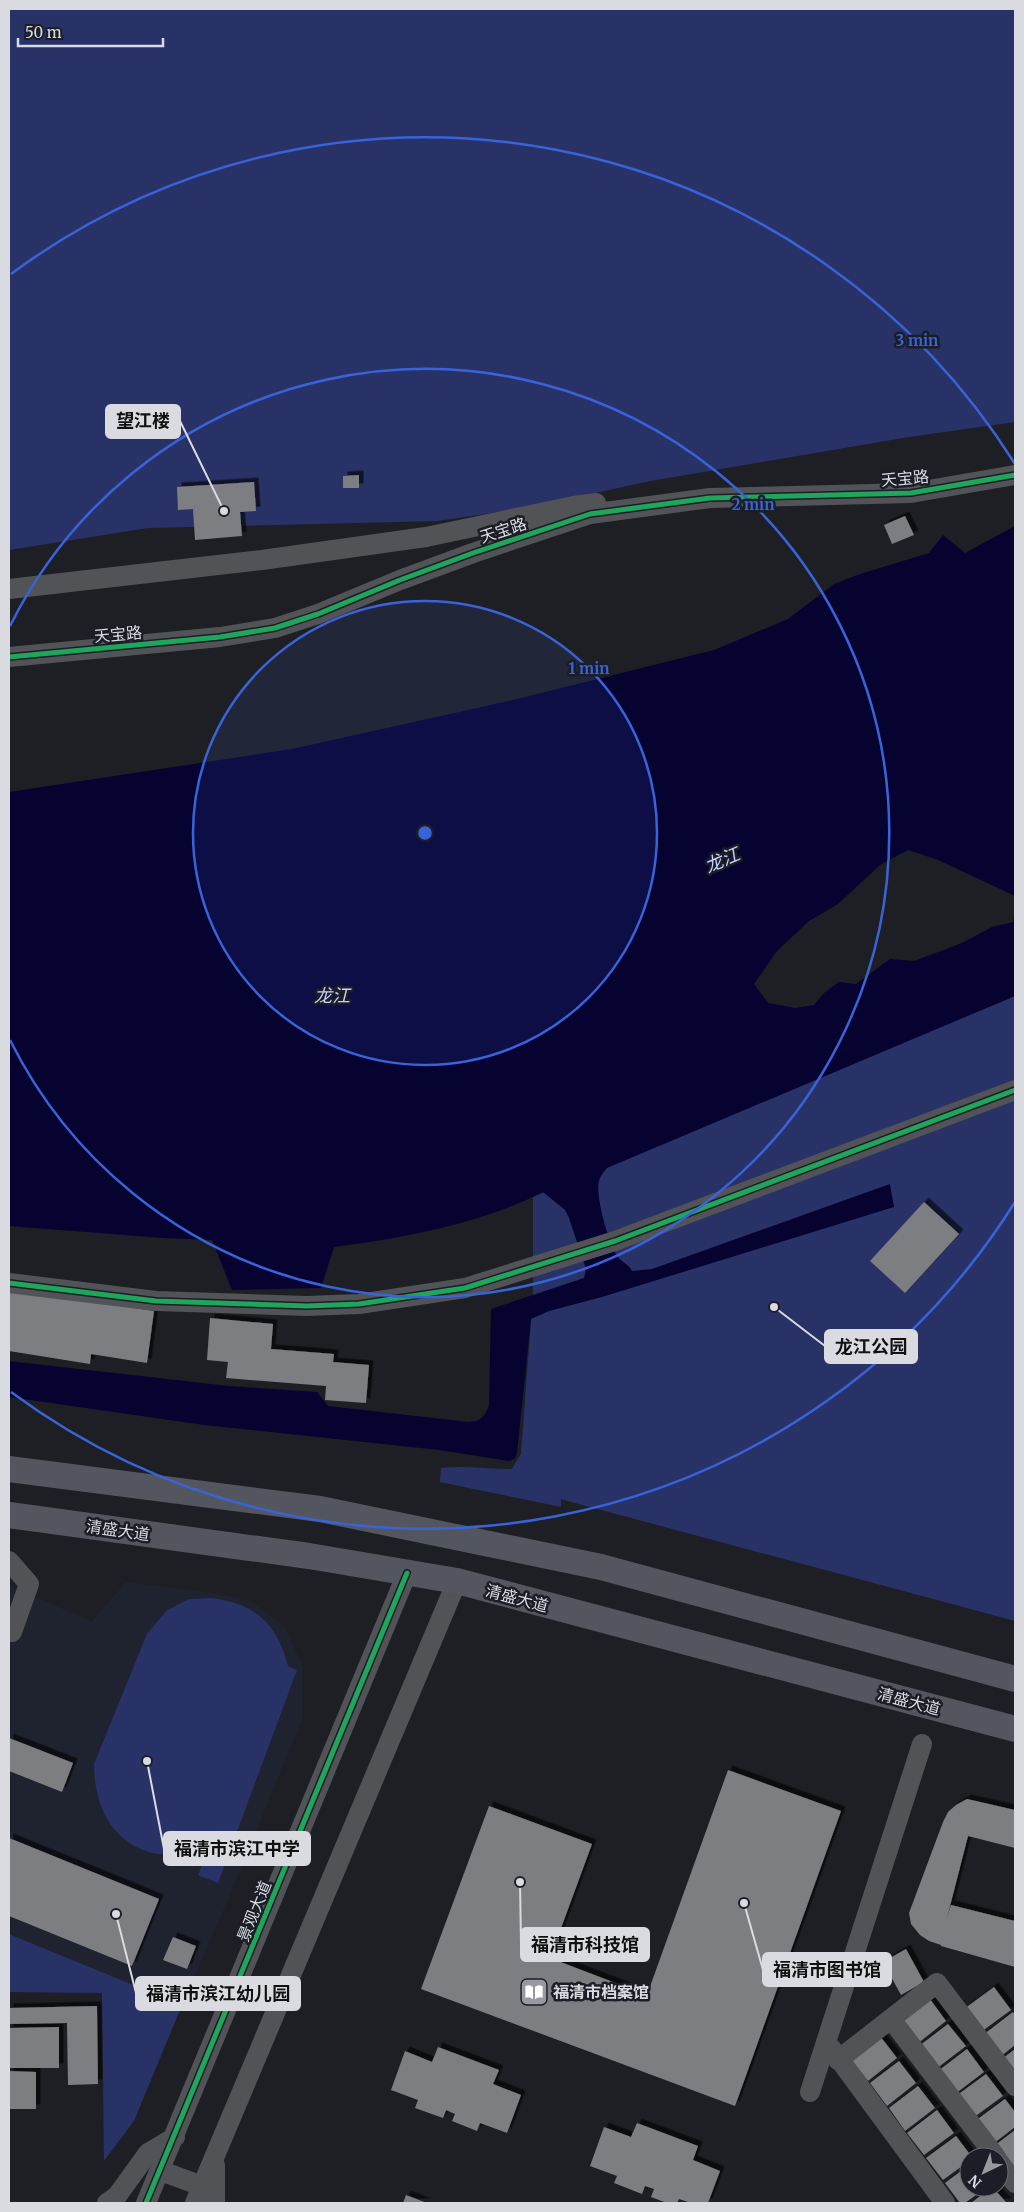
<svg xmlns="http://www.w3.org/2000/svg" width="1024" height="2212" font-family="Merriweather,'Noto Sans SC',serif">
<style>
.built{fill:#1f222f}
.green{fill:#293267}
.water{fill:#070331}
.building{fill:#7c7e82;filter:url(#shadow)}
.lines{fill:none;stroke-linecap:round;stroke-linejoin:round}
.minor{stroke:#525357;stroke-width:20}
.major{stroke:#54565f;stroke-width:26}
.cycleway-casing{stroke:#1b1e27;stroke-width:8}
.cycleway{stroke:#20a55d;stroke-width:5}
.ring{fill:none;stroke:#3963d9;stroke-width:2.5}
.labels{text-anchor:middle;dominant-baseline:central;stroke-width:5;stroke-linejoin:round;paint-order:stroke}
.street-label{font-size:16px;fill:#d9dbe1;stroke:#1b1e27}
.poi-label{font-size:16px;font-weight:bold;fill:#d9dbe1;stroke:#1b1e27;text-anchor:start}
.water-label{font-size:18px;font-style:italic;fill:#c5d1fc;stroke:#1b1e27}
.centre{fill:#3963d9;stroke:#1b1e27;stroke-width:2.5}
.ring-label{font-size:15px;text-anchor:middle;font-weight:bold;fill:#3963d9;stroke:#1b1e27;stroke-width:5;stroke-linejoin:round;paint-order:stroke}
.leader{fill:none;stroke:#d9dbe1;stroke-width:2}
.callout-dot{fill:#d9dbe1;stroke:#1b1e27;stroke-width:2}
.callout{fill:#d9dbe1;stroke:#d9dbe1;stroke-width:2}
.callout-label{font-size:18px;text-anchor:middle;font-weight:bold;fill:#111}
</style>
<defs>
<filter id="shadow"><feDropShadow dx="4.5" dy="-4.5" stdDeviation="0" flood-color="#0009"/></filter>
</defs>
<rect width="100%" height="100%" fill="#1e1f24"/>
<polygon class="built" points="126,1582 209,1592 251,1601 284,1626 302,1664 303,1717 231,1893 182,2005 9,1934 9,1586 92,1621"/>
<g class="green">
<polygon points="9,9 1015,9 1015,422 909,437 650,481 526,508 437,521 148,528 9,550"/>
<path d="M1015 996V1621L564 1500 561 1499V1507L440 1482 441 1468C465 1465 488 1469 512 1469L521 1454 533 1295V1197Z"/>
<path d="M211 1598C256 1604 277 1623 288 1666L297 1670 218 1883 198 1875 208 1850C141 1870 94 1833 94 1764L147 1634 166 1611 189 1599Z"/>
<polygon points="9,1934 182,2005 134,2121 104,2161 102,1993 9,1992"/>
</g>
<path class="water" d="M1015 526V896L938 860 908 850 880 865 838 904 809 921 777 951 754 984 768 1003 795 1008 814 1005 824 993 839 982 856 984 890 959 914 961 962 943 992 927 1013 922 1015 912V996L607 1168C604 1172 600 1176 599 1181 595 1196 609 1245 618 1257 622 1263 628 1263 632 1271L652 1269 890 1184 894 1207 602 1297 549 1311 531 1319 517 1453 515 1459 509 1461 439 1450 204 1425 9 1397V1361L229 1386 317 1392 328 1406 469 1422C481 1421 484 1417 489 1406L491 1309 584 1278 586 1269 569 1218 565 1210 543 1192C480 1224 403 1238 334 1247L321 1288 232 1290 212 1240 163 1238 9 1226V792L292 749 513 700 714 650 788 619 834 584 857 575 929 553 943 535 965 553Z"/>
<g class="building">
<polygon points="359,475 359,488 343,488 343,476"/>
<polygon points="254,482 256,511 240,512 242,536 195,540 193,509 178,510 177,487"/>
<polygon points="905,516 914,535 892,544 884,525"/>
<polygon points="924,1202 959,1234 905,1293 870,1261"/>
<polygon points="9,1289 154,1311 147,1363 91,1354 90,1364 9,1351"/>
<polygon points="210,1318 273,1324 271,1349 334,1354 333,1362 369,1365 366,1403 325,1400 326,1386 226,1378 228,1362 207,1360"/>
<polygon points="9,1738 73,1763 62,1792 9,1771"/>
<polygon points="728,1770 841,1811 735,2106 421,1989 489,1806 592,1844 550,1958 647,1995"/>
<polygon points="967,1799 1015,1810 1015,1848 968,1836 947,1918 951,1905 1015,1921 1015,1967 941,1946 941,1945 929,1941 920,1935 911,1924 909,1913 943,1822 948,1812 956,1805"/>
<polygon points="9,1838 159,1899 132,1966 9,1916"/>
<polygon points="173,1937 196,1946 187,1969 163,1960"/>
<polygon points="906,1949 924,1982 901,1995 883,1962"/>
<polygon points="994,1987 1011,2010 981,2032 964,2009"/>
<polygon points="930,1999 946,2021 917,2044 900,2021"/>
<polygon points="97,2006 98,2084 68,2085 67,2023 9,2024 9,2008"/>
<polygon points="1013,2012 1015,2016 1015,2045 1000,2057 983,2035"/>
<polygon points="948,2024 966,2046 936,2069 919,2046"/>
<polygon points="59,2027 59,2068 9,2068 9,2028"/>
<polygon points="880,2036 897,2058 868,2081 850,2058"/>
<polygon points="438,2047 499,2070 493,2084 521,2095 507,2133 480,2123 477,2131 452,2121 455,2114 446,2110 443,2118 415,2108 418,2100 391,2090 405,2051 432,2062"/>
<polygon points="967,2049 984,2072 955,2094 938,2071"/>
<polygon points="1015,2049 1015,2077 1002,2059"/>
<polygon points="899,2061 916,2083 887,2106 870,2083"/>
<polygon points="9,2071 36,2072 36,2109 9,2109"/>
<polygon points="986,2074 1003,2096 973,2118 956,2096"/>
<polygon points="918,2086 935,2108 905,2131 889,2108"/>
<polygon points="1005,2099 1015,2112 1015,2127 993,2144 975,2121"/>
<polygon points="937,2110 954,2133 924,2155 907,2133"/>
<polygon points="637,2123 698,2146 693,2160 720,2171 708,2203 691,2203 679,2199 677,2203 667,2203 651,2197 654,2189 645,2186 642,2194 614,2183 617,2176 590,2166 604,2127 631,2137"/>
<polygon points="1015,2130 1015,2166 1011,2169 994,2146"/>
<polygon points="956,2136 972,2157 969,2157 969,2161 943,2180 926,2158"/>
<polygon points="969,2165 969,2187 987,2187 965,2203 960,2203 945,2183"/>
<polygon points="992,2187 1007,2203 971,2203"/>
<polygon points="406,2195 427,2203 403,2203"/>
</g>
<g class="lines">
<g class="minor">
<polyline points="9,589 262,560 426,537 574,506 596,503"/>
<polyline points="9,657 220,637 275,628 318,614 400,580 473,553 590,514 710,498 911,493 1015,475"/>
<polyline points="9,1283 156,1301 307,1306 359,1304 465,1288 615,1241 1015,1090"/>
<polyline points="9,1561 29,1584 12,1632"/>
<polyline points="891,2019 996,2157"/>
<polyline points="831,2048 945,2203"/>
<polyline points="838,2060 937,1983 1015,2086"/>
<polyline points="810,2092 922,1744"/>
<polyline points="999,2162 1015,2183"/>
<polyline points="215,2165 215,2203"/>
<polyline points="161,2171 202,2186"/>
<polyline points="107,2203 117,2196 148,2153 175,2137"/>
<polyline points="146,2203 407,1573"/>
<polyline points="195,2203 457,1581"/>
</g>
<g class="major">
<polyline points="9,1469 320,1509 601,1567 1015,1679"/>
<polyline points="9,1515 309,1556 457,1581 1015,1729"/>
</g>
<g class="cycleway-casing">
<g id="cycleway">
<polyline points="9,657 220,637 275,628 318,614 400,580 473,553 590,514 710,498 911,493 1015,475"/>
<polyline points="9,1283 156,1301 307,1306 359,1304 465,1288 615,1241 1015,1090"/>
<polyline points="146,2203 407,1573"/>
</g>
</g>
<use href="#cycleway" class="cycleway"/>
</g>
<circle cx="425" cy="833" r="232" fill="#3963d9" fill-opacity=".12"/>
<g class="ring">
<circle cx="425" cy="833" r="232"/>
<path d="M10 626A464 464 0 1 1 10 1040"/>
<path d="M1015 1202A696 696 0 0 1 11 1392M11 274A696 696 0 0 1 1015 464"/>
</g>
<defs>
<g id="library-square" transform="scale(1.4375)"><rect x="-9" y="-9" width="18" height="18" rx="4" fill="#98999f" stroke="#1b1e27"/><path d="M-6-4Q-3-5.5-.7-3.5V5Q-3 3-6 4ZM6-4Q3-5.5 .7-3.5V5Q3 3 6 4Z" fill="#fff"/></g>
</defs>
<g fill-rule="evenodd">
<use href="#library-square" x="534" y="1992"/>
</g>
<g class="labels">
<g class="street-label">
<text transform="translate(905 478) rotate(-5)">天宝路</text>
<text transform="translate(503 530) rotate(-18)">天宝路</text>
<text transform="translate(118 634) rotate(-5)">天宝路</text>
<text transform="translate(118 1530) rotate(8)">清盛大道</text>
<text transform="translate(517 1598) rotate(15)">清盛大道</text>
<text transform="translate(909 1701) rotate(15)">清盛大道</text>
<text transform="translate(254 1911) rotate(-68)">景观大道</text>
</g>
<g class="poi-label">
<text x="553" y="1992">福清市档案馆</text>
</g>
<g class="water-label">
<text transform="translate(722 860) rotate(-23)">龙江</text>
<text x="332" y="995">龙江</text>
</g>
</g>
<circle cx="425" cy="833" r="8" class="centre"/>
<g class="ring-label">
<text x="917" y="346">3 min</text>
<text x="753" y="510">2 min</text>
<text x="589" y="674">1 min</text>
</g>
<path class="leader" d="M224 511L180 421M774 1307L825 1346M147 1761L164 1849M520 1882L521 1944M744 1903L763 1970M116 1914L136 1993"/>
<g class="callout-dot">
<circle cx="224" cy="511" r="5"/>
<circle cx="774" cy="1307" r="5"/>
<circle cx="147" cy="1761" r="5"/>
<circle cx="520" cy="1882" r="5"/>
<circle cx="744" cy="1903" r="5"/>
<circle cx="116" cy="1914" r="5"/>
</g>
<g class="callout">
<rect x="106" y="405" width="74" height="33" rx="5"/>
<rect x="825" y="1330" width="92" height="33" rx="5"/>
<rect x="164" y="1832" width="146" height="33" rx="5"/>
<rect x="521" y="1928" width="128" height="33" rx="5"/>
<rect x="763" y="1953" width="128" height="33" rx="5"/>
<rect x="136" y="1977" width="164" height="33" rx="5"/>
</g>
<g class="callout-label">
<text x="143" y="427">望江楼</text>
<text x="871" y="1353">龙江公园</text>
<text x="237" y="1855">福清市滨江中学</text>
<text x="585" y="1951">福清市科技馆</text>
<text x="827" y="1976">福清市图书馆</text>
<text x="218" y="2000">福清市滨江幼儿园</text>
</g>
<rect width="1024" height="2212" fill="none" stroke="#d9dbe1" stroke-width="20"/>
<g transform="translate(984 2172) rotate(223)"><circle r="24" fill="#1b1e27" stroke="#676a71"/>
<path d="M0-4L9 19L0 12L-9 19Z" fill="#98999f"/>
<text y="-8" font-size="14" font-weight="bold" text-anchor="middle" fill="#d9dbe1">N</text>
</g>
<path d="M18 38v8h145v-8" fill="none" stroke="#d9dbe1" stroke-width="2.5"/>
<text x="25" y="38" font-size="15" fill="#d9dbe1" stroke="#1b1e27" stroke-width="4" paint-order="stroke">50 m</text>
</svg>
